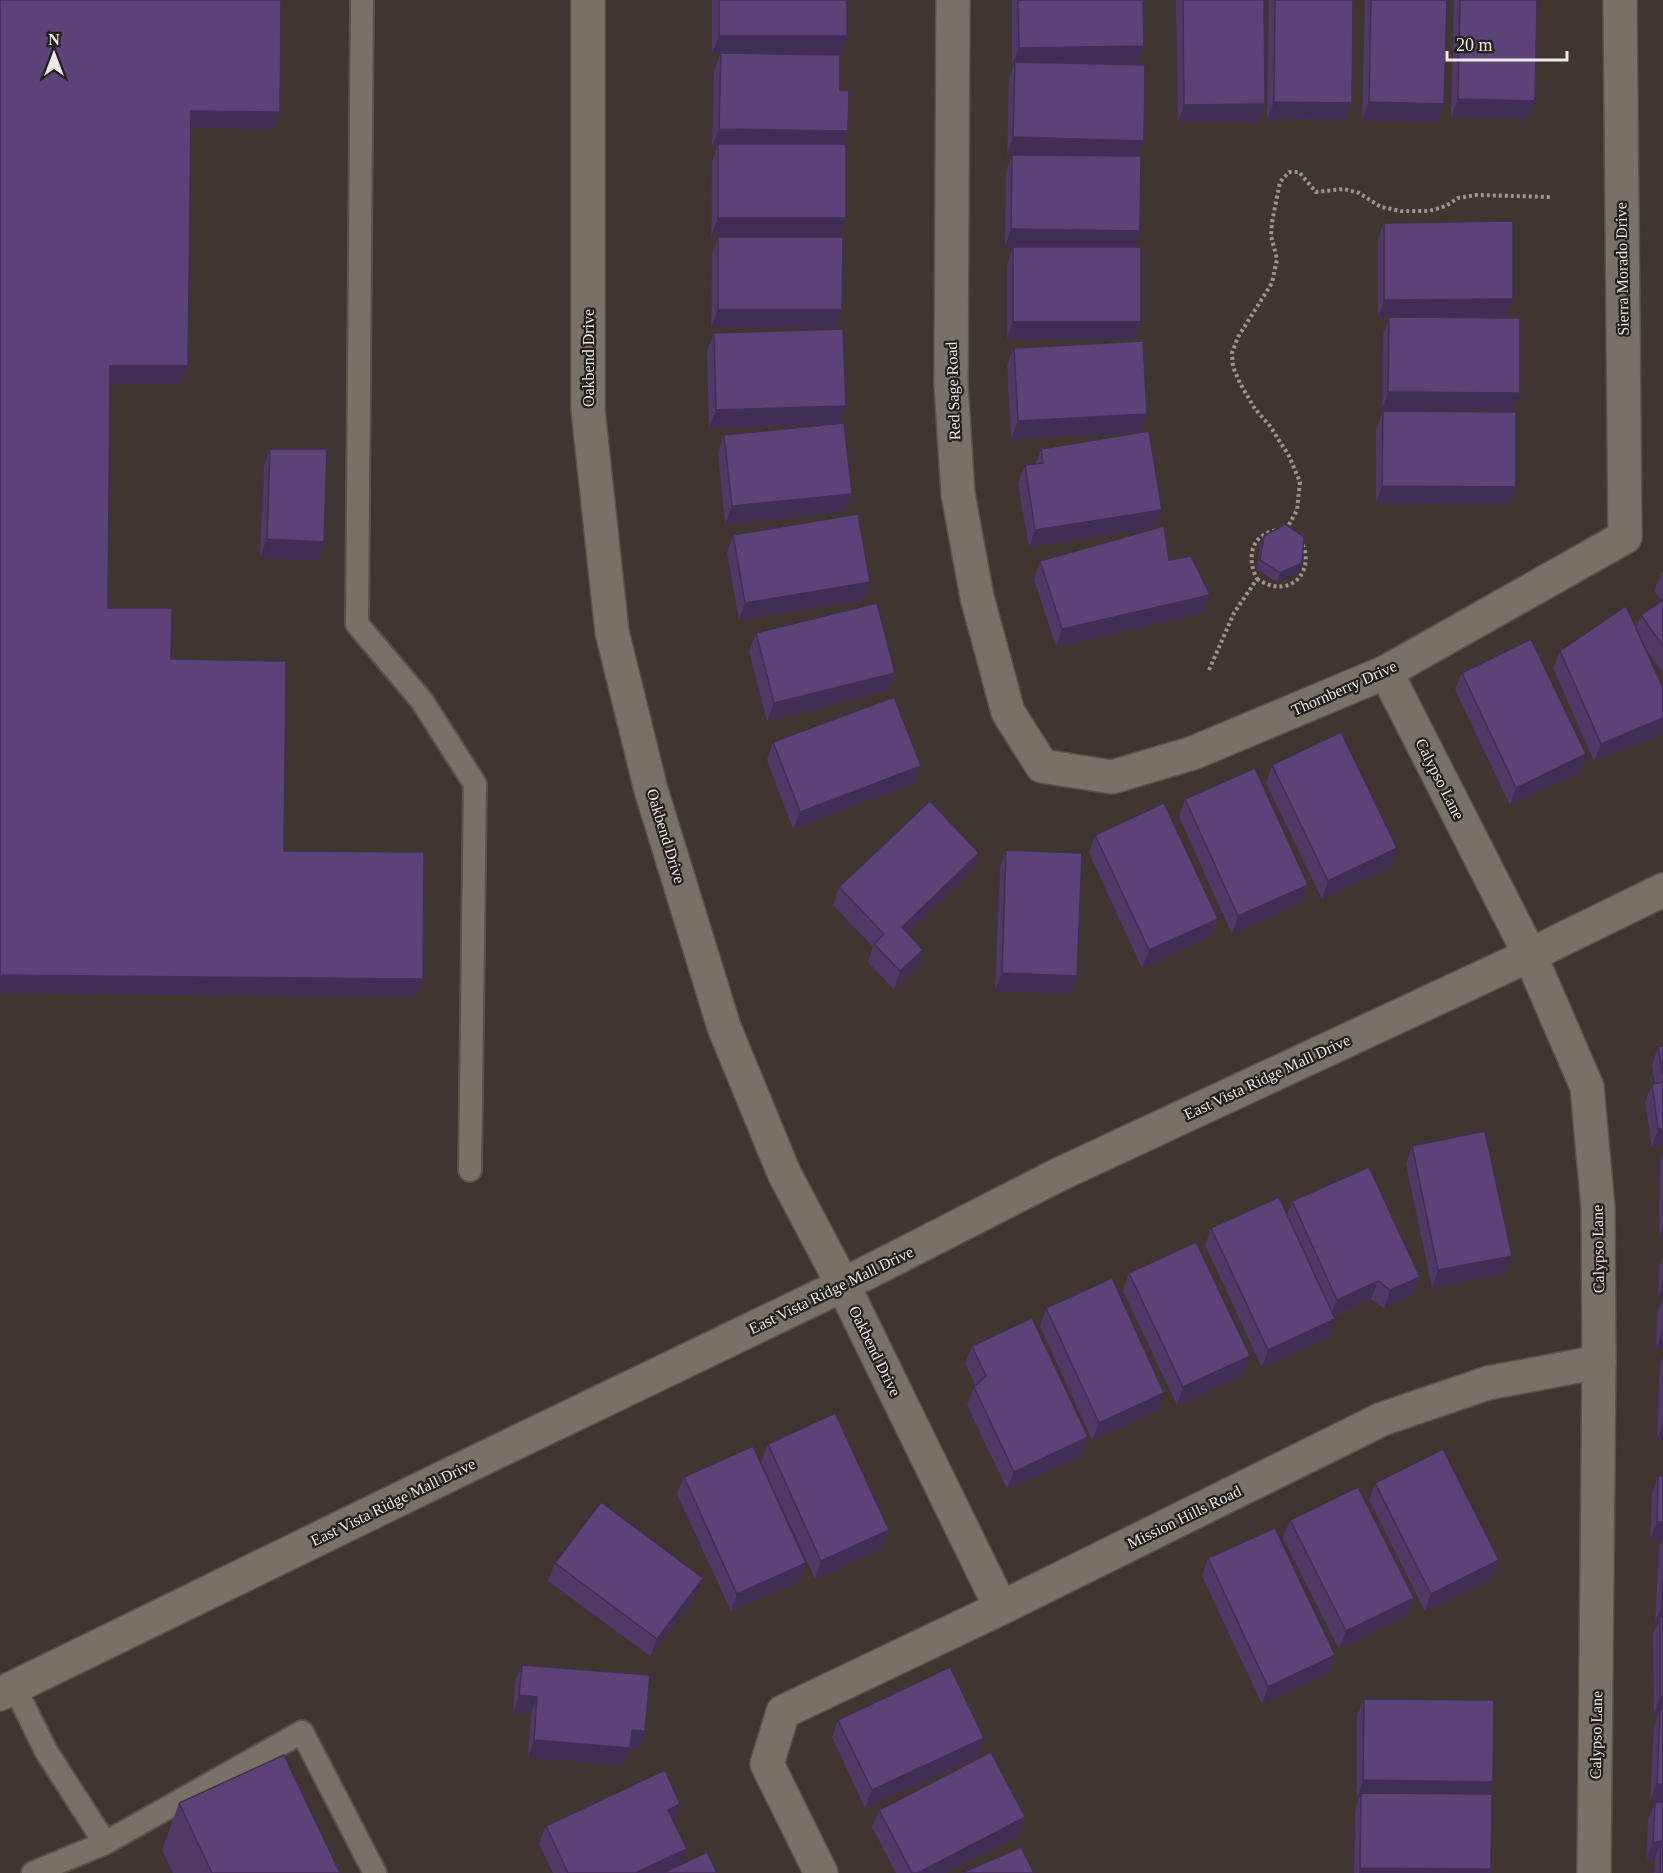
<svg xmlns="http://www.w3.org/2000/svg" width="1663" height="1873" font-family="'Times New Roman',serif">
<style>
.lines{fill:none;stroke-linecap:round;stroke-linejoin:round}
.lane-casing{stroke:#59524c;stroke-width:26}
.street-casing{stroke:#59524c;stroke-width:36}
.secondary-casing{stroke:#59524c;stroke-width:36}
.path{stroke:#9d9690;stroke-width:4;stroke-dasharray:3 3;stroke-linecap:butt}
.lane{stroke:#797068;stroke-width:22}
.street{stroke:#797068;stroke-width:33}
.secondary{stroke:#797068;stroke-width:33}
.wall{fill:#503967}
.shaded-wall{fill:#412e54}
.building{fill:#5d4278;stroke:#412e54;stroke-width:1.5}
.labels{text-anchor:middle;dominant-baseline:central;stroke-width:4.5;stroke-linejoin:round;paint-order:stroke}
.street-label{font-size:16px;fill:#ede8e3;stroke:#221e1b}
</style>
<rect width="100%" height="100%" fill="#3e362f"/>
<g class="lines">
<g class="lane-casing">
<g id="lane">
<polyline points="362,0 357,624 422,701 475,784 470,1170"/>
<polyline points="15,1688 46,1751 105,1843 302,1732 375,1873"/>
<polyline points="33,1873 105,1843"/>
</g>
</g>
<g class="street-casing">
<g id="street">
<polyline points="953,0 951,385 958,494 977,597 1008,712 1042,766 1112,777 1193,753 1386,672 1625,537 1620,0"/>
<polyline points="1386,672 1530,955 1587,1087 1598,1208 1599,1362 1594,1873"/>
<polyline points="843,1285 1001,1608"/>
<polyline points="821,1873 767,1764 783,1712 1001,1608 1382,1419 1488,1383 1599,1362"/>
</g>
</g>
<g class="secondary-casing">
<g id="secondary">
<polyline points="588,0 588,410 612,632 651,790 724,1027 784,1173 843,1285"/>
<polyline points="0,1694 453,1473 843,1285 1060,1174 1530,955 1663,890"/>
</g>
</g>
<g class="path">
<polyline points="1286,530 1297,510 1300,482 1289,456 1270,426 1255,409 1240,383 1233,367 1232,353 1238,337 1272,283 1277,259 1271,236 1272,222 1280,182 1289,172 1299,172 1316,192 1344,189 1359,193 1381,207 1401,211 1429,211 1446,206 1458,198 1477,195 1550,197"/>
<path d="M1257 579C1266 584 1274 588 1285 586 1305 582 1311 557 1301 542"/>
<path d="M1209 670 1234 613 1257 579C1246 557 1251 533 1279 530"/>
</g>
<use href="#lane" class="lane"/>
<use href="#street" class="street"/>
<use href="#secondary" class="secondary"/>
</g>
<g class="wall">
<polygon points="712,0 847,0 847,36 841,54 780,54 840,90 848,131 843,144 846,218 840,236 711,236 712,162 717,147 712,146 714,71 720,54 712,54"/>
<polygon points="1012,0 1143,0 1144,46 1137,64 1115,64 1144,141 1138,156 1134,247 1141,322 1134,339 1007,339 1007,265 1013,247 1038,247 1005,247 1006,172 1012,155 1007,155 1009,79 1014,65 1012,65"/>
<polygon points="1176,0 1264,0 1265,104 1259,122 1178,122"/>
<polygon points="1269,0 1353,0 1346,120 1267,119"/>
<polygon points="1365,0 1447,0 1438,122 1362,120"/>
<polygon points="1454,0 1537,0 1535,101 1528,118 1451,117"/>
<polygon points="1384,223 1507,317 1432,317 1513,410 1382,410 1383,335 1389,318 1378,318 1378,240"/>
<polygon points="718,237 842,310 836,328 711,328 712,254"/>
<polygon points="714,333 839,423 845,511 725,524 718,453 724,435 833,424 709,428 707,351"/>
<polygon points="1014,348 1147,414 1141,432 1011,439 1007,365"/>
<polygon points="1383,411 1516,487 1509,504 1376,503 1376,429"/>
<polygon points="270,449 324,542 318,560 260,557 264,467"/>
<polygon points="1041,449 1162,510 1155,527 1029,547 1018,483 1025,465 1036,464"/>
<polygon points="733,535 863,600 739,620 727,553"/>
<polygon points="1264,536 1299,572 1277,582 1257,569 1260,545"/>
<polygon points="1169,560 1204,612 1056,647 1034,579 1040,561"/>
<polygon points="1663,571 1663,673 1644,646 1594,761 1553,668 1560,651 1636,628 1641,615 1662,601 1654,591 1661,573"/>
<polygon points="756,633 895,673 888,690 767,721 749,651"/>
<polygon points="1462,673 1580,772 1510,805 1455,690"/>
<polygon points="773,742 914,783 793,829 767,760"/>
<polygon points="1272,765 1397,848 1391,866 1322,899 1266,783"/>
<polygon points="1185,799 1301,902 1232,934 1179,817"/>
<polygon points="1095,835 1211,936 1142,968 1089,853"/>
<polygon points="1006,850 1077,976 1071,993 995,991 1000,868"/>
<polygon points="973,870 907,933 923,950 917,968 894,989 868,962 873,947 833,905 839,887"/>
<polygon points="1663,1046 1663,1145 1652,1147 1645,1102 1652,1084 1655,1084 1652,1065 1658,1047"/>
<polygon points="1412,1146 1512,1256 1505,1273 1432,1288 1406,1164"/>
<polygon points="1663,1154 1663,1238 1659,1237 1660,1161"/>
<polygon points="1292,1201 1413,1295 1384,1308 1371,1299 1334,1316 1335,1319 1329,1337 1262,1367 1205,1245 1211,1228 1287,1215"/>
<polygon points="1663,1257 1663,1296 1658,1296 1659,1267"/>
<polygon points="1129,1273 1250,1356 1244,1374 1177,1405 1123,1291"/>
<polygon points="1663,1297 1663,1349 1656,1349 1657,1313"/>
<polygon points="1046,1308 1164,1393 1158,1410 1092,1440 1040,1326"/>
<polygon points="972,1346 1082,1455 1007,1489 967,1405 974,1387 976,1386 965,1363"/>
<polygon points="1663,1357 1663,1439 1657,1439 1660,1364"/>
<polygon points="768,1444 889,1530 882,1548 815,1579 761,1462"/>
<polygon points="1658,1476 1663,1476 1663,1802 1650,1801 1654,1726 1658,1714 1654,1714 1653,1634 1658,1623 1655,1622 1659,1547 1662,1540 1650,1539 1652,1493"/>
<polygon points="684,1477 806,1563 799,1581 731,1611 677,1494"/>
<polygon points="1375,1483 1499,1560 1492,1577 1425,1611 1369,1500"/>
<polygon points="1290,1520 1407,1615 1339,1649 1283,1538"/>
<polygon points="1208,1558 1335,1655 1328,1673 1262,1704 1202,1576"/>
<polygon points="555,1563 696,1596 650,1656 548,1581"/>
<polygon points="522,1665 645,1731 639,1749 630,1748 624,1765 528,1757 531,1714 513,1713 515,1682"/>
<polygon points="1364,1699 1493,1782 1488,1794 1491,1869 1490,1873 1354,1873 1355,1811 1359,1798 1357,1798 1357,1716"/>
<polygon points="838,1720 978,1756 865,1808 832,1737"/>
<polygon points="1655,1802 1663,1802 1663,1873 1654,1873 1655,1858 1646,1860 1648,1819"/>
<polygon points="179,1803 340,1873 173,1873 162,1850"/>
<polygon points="879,1810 1025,1817 1019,1835 945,1873 896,1873 872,1827"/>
<polygon points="674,1821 681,1864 717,1873 553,1873 539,1844 546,1826"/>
</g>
<g class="shaded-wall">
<polygon points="719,36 847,36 841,54 712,54"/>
<polygon points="1144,46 1137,64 1015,65 1015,62 1014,65 1012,65 1019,48"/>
<polygon points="1458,99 1535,101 1528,118 1451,117"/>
<polygon points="1274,102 1352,103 1346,120 1267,119"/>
<polygon points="1369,102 1444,104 1438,122 1362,120"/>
<polygon points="1265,104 1259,122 1178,122 1184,105"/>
<polygon points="191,111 280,112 274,129 184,128"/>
<polygon points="719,129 848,131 842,148 718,144 717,147 712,146"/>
<polygon points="1013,137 1144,141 1137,158 1007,155"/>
<polygon points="718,218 846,218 840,236 711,236"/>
<polygon points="1011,229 1140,231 1134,248 1005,247"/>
<polygon points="1513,299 1507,317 1378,318 1384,300"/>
<polygon points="718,310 842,310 836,328 711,328"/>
<polygon points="1013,322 1141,322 1134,339 1007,339"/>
<polygon points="110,366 188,366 181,384 104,383"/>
<polygon points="1388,392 1520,393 1513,410 1382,410"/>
<polygon points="846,406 839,424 709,428 716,410"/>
<polygon points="1147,414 1141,432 1011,439 1018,421"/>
<polygon points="1382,486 1516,487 1509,504 1376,503"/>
<polygon points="852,494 845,511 725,524 732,506"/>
<polygon points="1162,510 1155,527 1029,547 1035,530"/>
<polygon points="267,539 324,542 318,560 260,557"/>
<polygon points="1302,563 1299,572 1277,582 1280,573"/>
<polygon points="870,582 863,600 739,620 745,603"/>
<polygon points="1210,595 1204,612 1056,647 1062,629"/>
<polygon points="895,673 888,690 767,721 774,703"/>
<polygon points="1663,718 1663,733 1594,761 1601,744"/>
<polygon points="1586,754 1580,772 1510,805 1516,788"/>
<polygon points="921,766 914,783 793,829 800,812"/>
<polygon points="1397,848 1391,866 1322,899 1328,881"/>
<polygon points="979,853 973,870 895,944 902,927"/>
<polygon points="1308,885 1301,902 1232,934 1238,916"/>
<polygon points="1218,919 1211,936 1142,968 1149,950"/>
<polygon points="923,950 917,968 894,989 900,971"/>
<polygon points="1002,973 1077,976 1071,993 995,991"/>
<polygon points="0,975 423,979 416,997 0,993"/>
<polygon points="1658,1129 1663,1129 1663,1145 1652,1147"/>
<polygon points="1663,1227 1663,1238 1659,1237"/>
<polygon points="1512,1256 1505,1273 1432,1288 1438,1270"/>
<polygon points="1420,1277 1413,1295 1384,1308 1390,1290"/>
<polygon points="1378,1281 1371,1299 1330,1317 1337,1300"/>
<polygon points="1663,1283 1663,1296 1658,1296"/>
<polygon points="1335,1319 1329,1337 1262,1367 1268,1350"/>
<polygon points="1662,1331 1663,1349 1656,1349"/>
<polygon points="1250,1356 1244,1374 1177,1405 1183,1387"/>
<polygon points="1164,1393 1158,1410 1092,1440 1099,1423"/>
<polygon points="1663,1423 1663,1439 1657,1439"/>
<polygon points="1088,1437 1082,1455 1007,1489 1014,1472"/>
<polygon points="1657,1522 1663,1522 1663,1536 1662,1540 1650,1539"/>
<polygon points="889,1530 882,1548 815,1579 821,1561"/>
<polygon points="1499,1560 1492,1577 1425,1611 1431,1594"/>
<polygon points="806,1563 799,1581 731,1611 737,1594"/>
<polygon points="703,1578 696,1596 650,1656 657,1639"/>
<polygon points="1414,1598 1407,1615 1339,1649 1346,1631"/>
<polygon points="1662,1605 1663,1605 1663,1623 1660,1617 1658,1623 1655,1622"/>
<polygon points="1335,1655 1328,1673 1262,1704 1268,1687"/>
<polygon points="519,1695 537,1697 531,1714 513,1713"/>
<polygon points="1660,1697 1663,1697 1663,1714 1660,1709 1658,1714 1654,1714"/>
<polygon points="632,1730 645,1731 639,1749 630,1748 624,1765 528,1757 534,1740"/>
<polygon points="984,1738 978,1756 865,1808 872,1790"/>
<polygon points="1363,1780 1493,1782 1486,1799 1361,1793 1359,1798 1357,1798"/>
<polygon points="1657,1784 1663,1784 1663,1802 1650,1801"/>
<polygon points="680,1804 674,1821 668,1810"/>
<polygon points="1025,1817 1019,1835 945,1873 918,1873"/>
<polygon points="1661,1841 1655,1858 1646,1860 1653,1843"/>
<polygon points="687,1849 681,1866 667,1873 635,1873"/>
<polygon points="1360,1868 1491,1869 1490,1873 1359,1873"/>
</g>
<g class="building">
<polygon points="0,0 281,0 280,112 191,111 188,366 110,366 108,608 172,608 171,659 286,661 284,851 424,852 423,979 0,975"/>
<rect x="719" y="0" width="128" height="36"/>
<polygon points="1018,0 1143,0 1144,46 1019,48"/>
<polygon points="1183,0 1264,0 1265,104 1184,105"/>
<polygon points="1275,0 1353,0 1352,103 1274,102"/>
<polygon points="1371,0 1447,0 1444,104 1369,102"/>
<polygon points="1460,0 1537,0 1535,101 1458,99"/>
<polygon points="721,53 840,55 840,90 849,90 848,131 719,129"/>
<polygon points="1015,62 1145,65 1144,141 1013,137"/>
<rect x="718" y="144" width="128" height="74"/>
<polygon points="1012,155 1141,156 1140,231 1011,229"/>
<polygon points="1513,221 1513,299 1384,300 1384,223"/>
<polygon points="718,237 843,237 842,310 718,310"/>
<rect x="1013" y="247" width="128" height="75"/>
<polygon points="1389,317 1520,318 1520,393 1388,392"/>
<polygon points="843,329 846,406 716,410 714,333"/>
<polygon points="1143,341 1147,414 1018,421 1014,348"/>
<polygon points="1383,411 1516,412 1516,487 1382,486"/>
<polygon points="844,423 852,494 732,506 724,435"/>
<polygon points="1149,431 1162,510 1035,530 1025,465 1043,463 1041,449"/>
<polygon points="270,449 327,449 324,542 267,539"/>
<polygon points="858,514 870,582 745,603 733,535"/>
<polygon points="1285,524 1304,537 1302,563 1280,573 1260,560 1264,536"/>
<polygon points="1164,526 1169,560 1191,556 1210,595 1062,629 1040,561"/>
<polygon points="1663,600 1663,646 1641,615"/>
<polygon points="877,603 895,673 774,703 756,633"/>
<polygon points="1626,606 1663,688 1663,718 1601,744 1560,651"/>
<polygon points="1531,639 1586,754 1516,788 1462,673"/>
<polygon points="894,697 921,766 800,812 773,742"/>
<polygon points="1341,732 1397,848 1328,881 1272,765"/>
<polygon points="1255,768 1308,885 1238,916 1185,799"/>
<polygon points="930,801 979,853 902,927 923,950 900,971 874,944 884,934 839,887"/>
<polygon points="1164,803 1218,919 1149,950 1095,835"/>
<polygon points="1006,850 1082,853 1077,976 1002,973"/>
<polygon points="1663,1046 1663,1075 1658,1047"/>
<polygon points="1663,1082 1663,1129 1658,1129 1652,1084"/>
<polygon points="1485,1131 1512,1256 1438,1270 1412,1146"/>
<polygon points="1369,1167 1420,1277 1390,1290 1378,1281 1337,1300 1292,1201"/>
<polygon points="1279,1197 1335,1319 1268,1350 1211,1228"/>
<polygon points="1196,1242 1250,1356 1183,1387 1129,1273"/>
<polygon points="1112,1278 1164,1393 1099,1423 1046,1308"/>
<polygon points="1032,1318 1088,1437 1014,1472 974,1387 986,1376 972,1346"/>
<polygon points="835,1413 889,1530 821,1561 768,1444"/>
<polygon points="753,1446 806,1563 737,1594 684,1477"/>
<polygon points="1443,1449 1499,1560 1431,1594 1375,1483"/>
<polygon points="1658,1476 1663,1476 1663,1522 1657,1522"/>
<polygon points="1358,1487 1414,1598 1346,1631 1290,1520"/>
<polygon points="601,1502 703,1578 657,1639 555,1563"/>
<polygon points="1275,1528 1335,1655 1268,1687 1208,1558"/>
<polygon points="1663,1579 1663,1605 1662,1605"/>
<rect x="1660" y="1617" width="3" height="80"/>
<polygon points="522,1665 650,1675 645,1731 632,1730 630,1748 534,1740 537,1697 519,1695"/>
<polygon points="950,1667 984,1738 872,1790 838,1720"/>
<polygon points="1364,1699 1494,1700 1493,1782 1363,1780"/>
<polygon points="1660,1709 1663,1709 1663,1784 1657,1784"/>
<polygon points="991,1752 1025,1817 918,1873 912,1873 879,1810"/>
<polygon points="284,1755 340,1873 212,1873 179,1803"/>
<polygon points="665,1770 680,1804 668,1810 687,1849 635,1873 568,1873 546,1826"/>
<polygon points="1361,1793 1492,1794 1491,1869 1360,1868"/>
<polygon points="1655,1802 1663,1802 1663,1873 1660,1873 1661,1841 1653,1843"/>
<polygon points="1021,1847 1034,1873 962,1873"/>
<polygon points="707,1852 717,1873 663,1873"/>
</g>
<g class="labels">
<g class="street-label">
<text transform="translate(1622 269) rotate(-91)">Sierra Morado Drive</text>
<text transform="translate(588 358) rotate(-90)">Oakbend Drive</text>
<text transform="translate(953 391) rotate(-92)">Red Sage Road</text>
<text transform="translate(1344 688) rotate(-24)">Thornberry Drive</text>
<text transform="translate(1440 779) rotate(63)">Calypso Lane</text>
<text transform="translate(666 836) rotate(73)">Oakbend Drive</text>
<text transform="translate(1267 1077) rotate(-25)">East Vista Ridge Mall Drive</text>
<text transform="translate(1598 1249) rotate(-91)">Calypso Lane</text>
<text transform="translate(831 1290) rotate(-26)">East Vista Ridge Mall Drive</text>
<text transform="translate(875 1351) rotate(64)">Oakbend Drive</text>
<text transform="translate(393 1502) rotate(-26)">East Vista Ridge Mall Drive</text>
<text transform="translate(1184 1517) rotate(-26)">Mission Hills Road</text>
<text transform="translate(1596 1735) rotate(-89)">Calypso Lane</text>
</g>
</g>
<g transform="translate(54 54)" stroke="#221e1b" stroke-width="4.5" paint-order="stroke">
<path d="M0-4.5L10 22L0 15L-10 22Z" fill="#ede8e3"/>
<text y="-9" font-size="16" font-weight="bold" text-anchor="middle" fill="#ede8e3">N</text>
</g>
<path d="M1447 51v9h120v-9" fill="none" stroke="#ede8e3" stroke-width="3"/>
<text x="1456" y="51" font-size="18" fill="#ede8e3" stroke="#221e1b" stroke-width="4.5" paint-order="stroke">20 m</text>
</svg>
